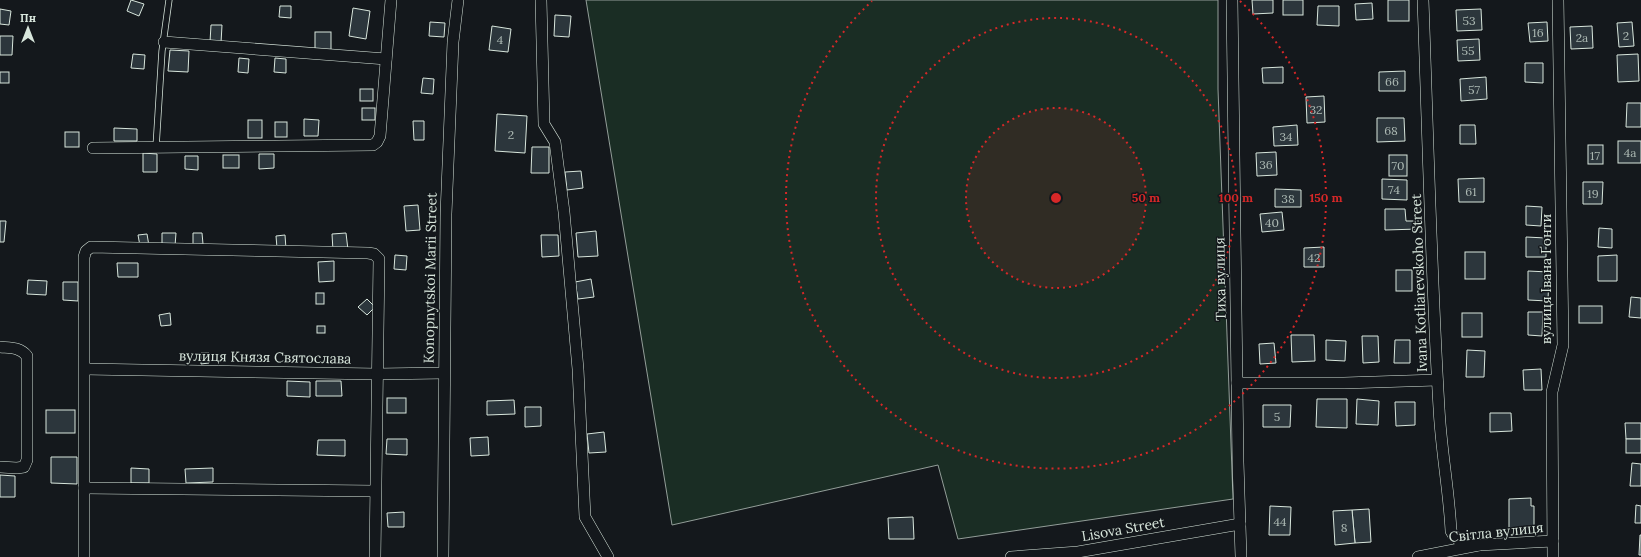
<svg xmlns="http://www.w3.org/2000/svg" width="1641" height="557" font-family="Lora,serif">
<style>
.green{fill:#1a2d24;stroke:#939e99}
.building{fill:#2c363c;stroke:#d8e6dc}
.lines{fill:none;stroke-linecap:round;stroke-linejoin:round}
.service-casing{stroke:#d8e6dc;stroke-width:7}
.minor-casing{stroke:#d8e6dc;stroke-width:12}
.service{stroke:#14181c;stroke-width:5.5}
.minor{stroke:#14181c;stroke-width:11}
.ring{fill:none;stroke:#d62828;stroke-width:2;stroke-dasharray:2 4}
.labels{text-anchor:middle;dominant-baseline:central;stroke-width:3;stroke-linejoin:round;paint-order:stroke}
.number-label{font-size:12px;fill:#adbab4}
.street-label{font-size:14px;fill:#d8e6dc;stroke:#14181c}
.centre{fill:#d62828;stroke:#14181c;stroke-width:2}
.ring-label{font-size:12px;text-anchor:middle;font-weight:bold;fill:#d62828;stroke:#14181c;stroke-width:3;stroke-linejoin:round;paint-order:stroke}
</style>
<rect width="100%" height="100%" fill="#14181c"/>
<polygon class="green" points="586,0 1218,0 1218,89 1233,499 958,539 938,465 672,525"/>
<g class="building">
<polygon points="131,0 144,4 139,16 127,11"/>
<polygon points="1252,0 1273,0 1273,13 1253,14"/>
<rect x="1283" y="0" width="20" height="15"/>
<rect x="1388" y="0" width="21" height="21"/>
<polygon points="1372,3 1373,19 1356,20 1355,4"/>
<polygon points="280,6 291,6 291,18 279,17"/>
<polygon points="1318,6 1339,6 1339,26 1317,25"/>
<polygon points="353,8 370,11 366,39 349,36"/>
<polygon points="0,9 11,11 9,25 0,24"/>
<polygon points="1481,9 1482,30 1457,31 1456,10"/>
<polygon points="555,15 571,16 569,37 554,36"/>
<polygon points="430,22 445,23 444,37 429,36"/>
<polygon points="1547,22 1548,41 1530,42 1528,23"/>
<polygon points="1632,22 1634,46 1619,47 1617,23"/>
<polygon points="211,25 222,25 221,43 210,42"/>
<polygon points="492,26 511,29 508,52 489,50"/>
<polygon points="1592,26 1593,48 1571,49 1570,27"/>
<rect x="315" y="32" width="16" height="18"/>
<polygon points="0,36 13,36 12,55 0,55"/>
<polygon points="1479,39 1480,60 1458,61 1457,40"/>
<polygon points="170,50 189,51 188,72 168,71"/>
<polygon points="133,54 145,55 144,69 131,68"/>
<polygon points="1638,54 1639,81 1618,82 1617,55"/>
<polygon points="239,58 249,59 248,73 238,72"/>
<polygon points="275,58 286,59 286,73 274,72"/>
<polygon points="1525,63 1543,63 1543,83 1525,82"/>
<polygon points="1283,67 1283,83 1263,83 1262,68"/>
<polygon points="1405,71 1405,91 1379,91 1379,72"/>
<rect x="0" y="72" width="9" height="11"/>
<polygon points="1486,77 1487,99 1461,101 1460,79"/>
<polygon points="423,78 434,79 433,94 421,93"/>
<rect x="360" y="89" width="13" height="12"/>
<polygon points="1324,96 1325,122 1307,123 1306,97"/>
<polygon points="1627,103 1641,103 1641,127 1626,127"/>
<rect x="362" y="108" width="13" height="12"/>
<polygon points="497,114 527,116 525,153 495,151"/>
<polygon points="1377,118 1404,118 1405,141 1377,142"/>
<polygon points="304,119 319,120 318,136 304,136"/>
<rect x="248" y="120" width="14" height="18"/>
<polygon points="413,121 424,121 424,140 414,140"/>
<rect x="275" y="122" width="12" height="15"/>
<polygon points="1297,125 1298,145 1274,146 1273,127"/>
<polygon points="1460,125 1475,125 1476,144 1460,144"/>
<polygon points="114,128 137,129 137,141 114,141"/>
<rect x="65" y="132" width="14" height="15"/>
<rect x="1618" y="141" width="23" height="22"/>
<rect x="1588" y="145" width="15" height="19"/>
<polygon points="532,147 549,147 549,173 531,173"/>
<polygon points="1276,152 1277,175 1257,176 1256,153"/>
<polygon points="143,153 157,154 157,172 143,172"/>
<polygon points="259,154 274,154 274,168 259,169"/>
<rect x="223" y="155" width="16" height="13"/>
<rect x="1389" y="155" width="18" height="21"/>
<polygon points="185,156 198,156 198,170 185,169"/>
<polygon points="581,171 583,188 567,190 565,172"/>
<polygon points="1484,178 1484,202 1459,202 1458,179"/>
<polygon points="1382,179 1407,180 1407,200 1382,199"/>
<polygon points="1583,182 1603,182 1602,204 1583,204"/>
<polygon points="1275,189 1301,190 1301,207 1275,207"/>
<polygon points="418,205 420,230 406,231 404,206"/>
<polygon points="1526,206 1542,207 1541,226 1526,225"/>
<polygon points="1385,209 1405,209 1406,221 1419,221 1419,229 1385,230"/>
<polygon points="1282,212 1284,230 1262,232 1260,214"/>
<polygon points="0,221 6,221 4,242 0,242"/>
<polygon points="1599,228 1612,229 1612,248 1598,247"/>
<polygon points="596,231 598,256 578,257 576,233"/>
<polygon points="162,233 176,233 175,246 162,246"/>
<polygon points="193,233 202,233 203,244 193,245"/>
<polygon points="346,233 348,250 333,251 332,234"/>
<polygon points="147,234 149,246 140,246 138,235"/>
<polygon points="285,235 286,249 277,248 276,236"/>
<polygon points="541,235 558,235 559,256 542,257"/>
<polygon points="1526,237 1546,238 1546,257 1526,257"/>
<polygon points="1324,247 1324,267 1304,267 1304,248"/>
<rect x="1465" y="252" width="20" height="27"/>
<polygon points="395,255 407,256 406,270 394,269"/>
<polygon points="1617,255 1617,281 1598,281 1598,256"/>
<polygon points="334,261 334,281 319,282 318,262"/>
<polygon points="117,263 138,263 138,277 118,277"/>
<rect x="1396" y="270" width="16" height="21"/>
<polygon points="1528,271 1549,272 1548,301 1528,300"/>
<polygon points="591,279 594,297 578,299 575,282"/>
<polygon points="28,280 47,281 46,295 27,294"/>
<polygon points="63,282 78,282 78,301 63,300"/>
<rect x="316" y="293" width="8" height="11"/>
<polygon points="1631,297 1641,298 1641,318 1629,317"/>
<polygon points="367,299 375,307 367,315 358,307"/>
<rect x="1579" y="306" width="23" height="17"/>
<polygon points="1528,312 1543,312 1542,336 1528,335"/>
<polygon points="170,313 171,325 161,326 159,315"/>
<rect x="1462" y="313" width="20" height="24"/>
<rect x="317" y="326" width="8" height="7"/>
<polygon points="1291,335 1314,335 1315,361 1292,362"/>
<polygon points="1362,336 1378,336 1379,362 1363,363"/>
<polygon points="1326,340 1346,341 1345,361 1326,360"/>
<polygon points="1395,340 1410,340 1410,363 1394,363"/>
<polygon points="1274,343 1276,363 1260,364 1259,344"/>
<polygon points="1467,350 1485,351 1484,377 1466,377"/>
<polygon points="201,353 209,353 209,363 201,364"/>
<polygon points="1541,369 1542,390 1524,390 1523,370"/>
<polygon points="287,381 310,382 310,397 287,396"/>
<polygon points="316,381 341,381 342,396 316,396"/>
<rect x="387" y="398" width="19" height="15"/>
<polygon points="1317,399 1347,399 1347,428 1316,427"/>
<polygon points="1357,399 1379,401 1378,425 1356,424"/>
<polygon points="514,400 515,414 487,415 487,401"/>
<polygon points="1395,402 1415,402 1415,425 1396,426"/>
<polygon points="1263,405 1291,405 1290,427 1263,427"/>
<polygon points="525,407 541,407 541,426 525,427"/>
<rect x="46" y="410" width="29" height="23"/>
<polygon points="1490,413 1511,413 1512,431 1490,432"/>
<polygon points="1625,423 1641,423 1641,439 1626,439"/>
<polygon points="604,432 606,452 589,453 587,434"/>
<polygon points="488,437 489,455 471,456 470,438"/>
<polygon points="387,439 407,439 407,455 386,454"/>
<rect x="1626" y="439" width="15" height="14"/>
<polygon points="318,440 345,440 345,456 317,455"/>
<polygon points="51,457 77,457 77,484 51,483"/>
<polygon points="1632,463 1641,464 1641,486 1630,486"/>
<polygon points="131,468 149,469 149,483 131,483"/>
<polygon points="213,468 213,482 186,483 185,469"/>
<polygon points="0,475 15,476 15,497 0,497"/>
<polygon points="1531,498 1531,506 1534,506 1534,528 1509,528 1509,499"/>
<polygon points="1636,505 1641,506 1641,523 1635,523"/>
<polygon points="1270,506 1291,507 1290,535 1269,535"/>
<polygon points="1369,509 1371,542 1355,543 1352,510"/>
<polygon points="1352,510 1355,543 1335,545 1333,511"/>
<polygon points="404,512 404,527 388,527 387,513"/>
<polygon points="913,517 914,539 889,539 888,518"/>
<polygon points="1640,535 1641,535 1641,555 1639,555"/>
</g>
<g class="lines">
<g class="service-casing">
<polyline id="service" points="156,147 162,51 169,0"/>
</g>
<g class="minor-casing">
<g id="minor">
<polyline points="541,0 544,124 555,142 564,212 578,369 585,517 608,557"/>
<polyline points="1232,0 1238,462 1241,557"/>
<path d="M1423 0C1428 136 1431 272 1439 408 1441 450 1449 490 1451 531 1457 543 1466 543 1479 545"/>
<polyline points="164,42 386,59"/>
<polyline points="93,148 373,145 377,142 380,136 391,0"/>
<path d="M0 347C10 348 20 347 27 356V460L24 467 17 468 0 467"/>
<polyline points="85,369 377,374 444,373"/>
<polyline points="1237,383 1344,383 1437,380"/>
<polyline points="84,488 375,491"/>
<polyline points="84,557 84,257 86,251 91,247 368,253 374,254 379,259 375,557"/>
<polyline points="443,557 446,214 453,42 458,0"/>
<polyline points="1011,557 1078,552 1240,524"/>
<polyline points="1418,557 1479,545 1553,541"/>
<polyline points="1553,557 1552,392 1563,345 1558,0"/>
</g>
</g>
<use href="#service" class="service"/>
<use href="#minor" class="minor"/>
</g>
<circle cx="1056" cy="198" r="90" fill="#d62828" fill-opacity=".12"/>
<g class="ring">
<circle cx="1056" cy="198" r="90"/>
<circle cx="1056" cy="198" r="180"/>
<path d="M1240 1A270 270 0 1 1 872 1"/>
</g>
<g class="labels">
<g class="number-label">
<text x="1469" y="20">53</text>
<text x="1538" y="32">16</text>
<text x="1626" y="35">2</text>
<text x="1582" y="37">2а</text>
<text x="500" y="39">4</text>
<text x="1468" y="50">55</text>
<text x="1392" y="81">66</text>
<text x="1474" y="89">57</text>
<text x="1316" y="109">32</text>
<text x="1391" y="130">68</text>
<text x="511" y="134">2</text>
<text x="1286" y="136">34</text>
<text x="1630" y="152">4а</text>
<text x="1595" y="155">17</text>
<text x="1266" y="164">36</text>
<text x="1398" y="165">70</text>
<text x="1394" y="189">74</text>
<text x="1471" y="191">61</text>
<text x="1593" y="193">19</text>
<text x="1288" y="198">38</text>
<text x="1272" y="222">40</text>
<text x="1314" y="257">42</text>
<text x="1277" y="416">5</text>
<text x="1280" y="521">44</text>
<text x="1344" y="527">8</text>
</g>
<g class="street-label">
<text transform="translate(430 278) rotate(-89)">Konopnytskoi Marii Street</text>
<text transform="translate(1220 279) rotate(-91)">Тиха вулиця</text>
<text transform="translate(1546 279) rotate(-90)">вулиця Івана Ґонти</text>
<text transform="translate(1419 283) rotate(-92)">Ivana Kotliarevskoho Street</text>
<text transform="translate(265 357) rotate(1)">вулиця Князя Святослава</text>
<text transform="translate(1123 529) rotate(-10)">Lisova Street</text>
<text transform="translate(1496 532) rotate(-6)">Світла вулиця</text>
</g>
</g>
<circle cx="1056" cy="198" r="6" class="centre"/>
<g class="ring-label">
<text x="1146" y="202">50 m</text>
<text x="1236" y="202">100 m</text>
<text x="1326" y="202">150 m</text>
</g>
<g transform="translate(28 28)" stroke="#14181c" stroke-width="3" paint-order="stroke">
<path d="M0-3L7 15L0 10L-7 15Z" fill="#d8e6dc"/>
<text y="-6" font-size="11" font-weight="bold" text-anchor="middle" fill="#d8e6dc">Пн</text>
</g>
</svg>
